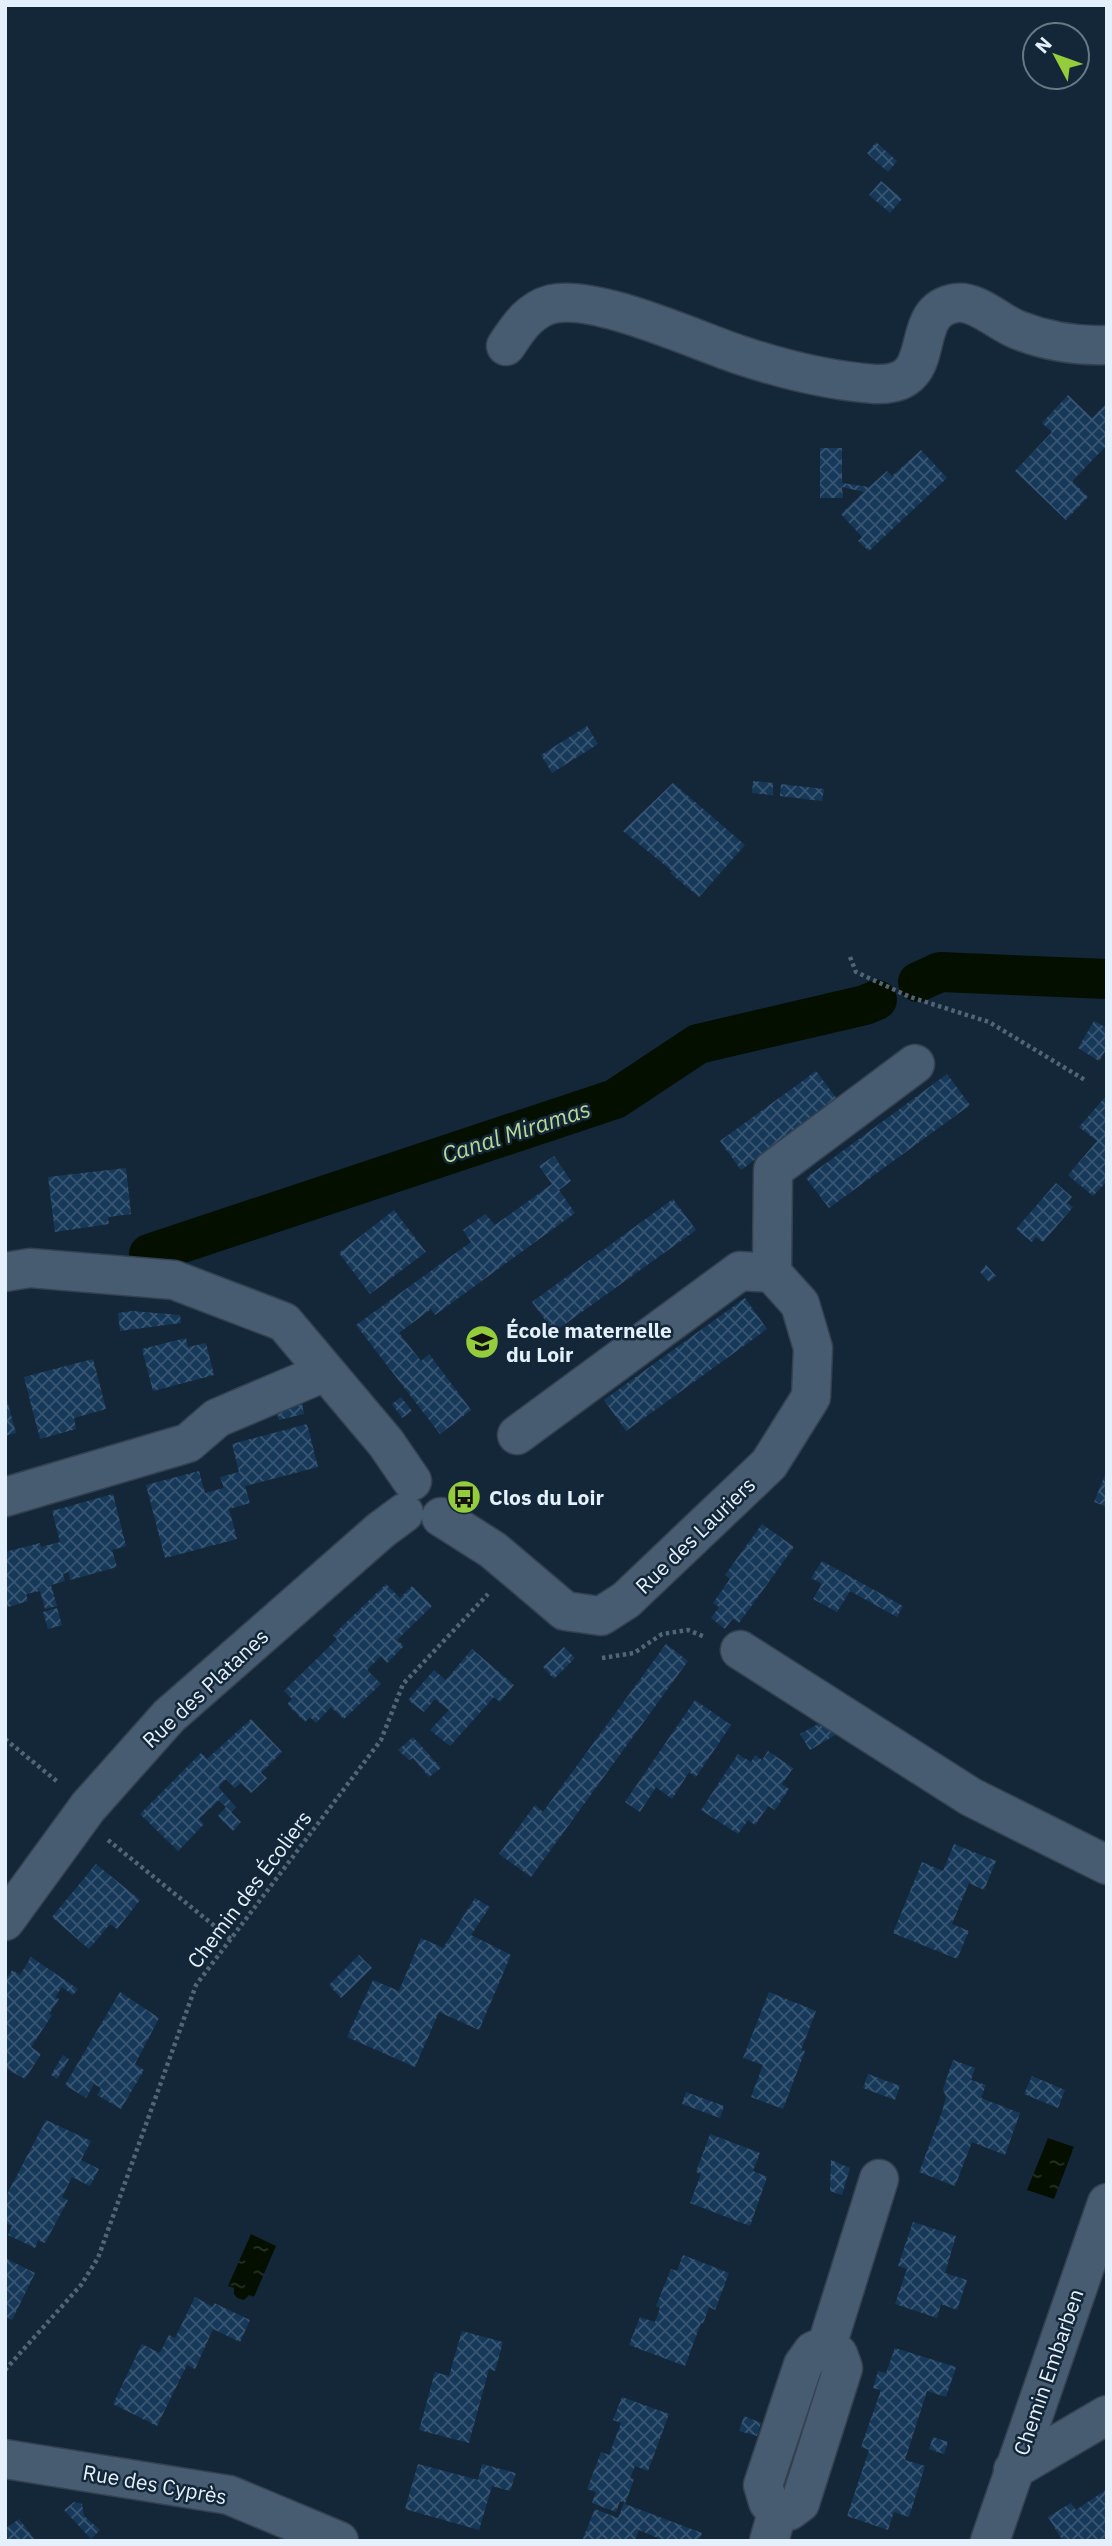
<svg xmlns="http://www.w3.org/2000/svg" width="1112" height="2546" font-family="'IBM Plex Sans',sans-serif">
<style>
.water{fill:url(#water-ripples)}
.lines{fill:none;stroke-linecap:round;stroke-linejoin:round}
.canal{stroke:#050f00;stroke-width:40}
.building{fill:url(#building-cross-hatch)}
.minor-casing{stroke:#334151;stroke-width:41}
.path{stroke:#536575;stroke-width:4.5;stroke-dasharray:3.5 3.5;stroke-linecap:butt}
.minor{stroke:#475c71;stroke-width:38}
.labels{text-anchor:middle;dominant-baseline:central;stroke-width:5;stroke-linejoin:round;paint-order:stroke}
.poi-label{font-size:21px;font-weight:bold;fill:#e4f1fd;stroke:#132739;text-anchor:start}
.street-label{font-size:21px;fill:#e4f1fd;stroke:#132739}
.water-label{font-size:23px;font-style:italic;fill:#b8d893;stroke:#132739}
</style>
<defs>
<pattern id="water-ripples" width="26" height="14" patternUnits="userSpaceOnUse" patternTransform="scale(1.75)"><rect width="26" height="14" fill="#050f00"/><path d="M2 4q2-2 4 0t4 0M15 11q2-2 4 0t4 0" fill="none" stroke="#293226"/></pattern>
<pattern id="building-cross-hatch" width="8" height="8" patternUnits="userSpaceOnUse" patternTransform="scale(1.75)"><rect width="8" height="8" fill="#173959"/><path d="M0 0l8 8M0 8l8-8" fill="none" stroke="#395672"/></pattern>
</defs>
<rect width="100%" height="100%" fill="#132739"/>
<g class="water">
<polygon points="1048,2138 1074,2147 1054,2199 1027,2190"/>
<polygon points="251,2234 276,2246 254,2297 249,2295 244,2300 237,2298 234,2294 234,2288 228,2286"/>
</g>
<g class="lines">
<g class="canal">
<polyline points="918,982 940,972 1107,979"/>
<polyline points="149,1254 615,1099 698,1044 865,1005 877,1000"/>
</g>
</g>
<g class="building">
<polygon points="876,142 897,161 888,172 867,153"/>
<polygon points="881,181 902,199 890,213 869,195"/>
<polygon points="1068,395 1092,418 1107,403 1107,445 1072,481 1088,497 1066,520 1015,471 1052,432 1042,423"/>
<polygon points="820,448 842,448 842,483 869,487 887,471 892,476 921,450 947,478 869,551 858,541 862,537 841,514 864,492 842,487 843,498 820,498"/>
<polygon points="587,726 598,744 552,773 541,755"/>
<polygon points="753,781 773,783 773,795 752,793"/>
<polygon points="673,783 745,845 699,897 670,873 672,871 623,831"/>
<polygon points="781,784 824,789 822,801 780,796"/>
<polygon points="1094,1021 1107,1028 1107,1048 1099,1061 1078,1048"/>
<polygon points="816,1071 837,1099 741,1170 720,1141"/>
<polygon points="947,1074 970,1105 829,1208 806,1178"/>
<polygon points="1107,1095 1107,1181 1093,1196 1068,1175 1097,1141 1079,1127"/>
<polygon points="554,1156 571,1181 559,1190 575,1213 435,1315 431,1309 399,1333 421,1361 429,1354 471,1410 440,1434 356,1325 471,1242 463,1230 485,1214 495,1225 552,1184 539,1166"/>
<polygon points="126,1168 131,1214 108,1217 109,1224 55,1232 48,1177"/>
<polygon points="1056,1183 1072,1197 1067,1203 1073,1207 1043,1242 1036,1237 1032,1242 1016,1229"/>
<polygon points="673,1199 696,1230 554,1332 532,1302"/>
<polygon points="394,1210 426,1252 370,1294 339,1253"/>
<polygon points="986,1265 996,1276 989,1282 980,1272"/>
<polygon points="745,1298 767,1329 626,1431 604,1400"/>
<polygon points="132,1311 180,1315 181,1323 120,1331 118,1313"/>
<polygon points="186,1338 188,1347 206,1343 214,1375 153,1391 142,1349"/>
<polygon points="93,1359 106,1409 74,1418 76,1429 40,1439 24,1377"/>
<polygon points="6,1397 16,1433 5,1436 5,1398"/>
<polygon points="401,1397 412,1411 402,1418 392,1404"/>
<polygon points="302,1403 304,1414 279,1420 276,1409"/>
<polygon points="307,1424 318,1467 245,1486 250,1503 229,1509 237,1539 165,1558 146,1485 199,1471 205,1493 224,1488 220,1477 239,1472 232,1444"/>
<polygon points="1107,1470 1107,1507 1094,1502"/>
<polygon points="113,1494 126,1546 112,1550 117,1567 70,1580 69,1572 63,1574 65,1581 51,1585 57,1606 45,1609 40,1591 26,1594 28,1601 5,1608 5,1552 40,1543 41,1547 60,1542 52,1511"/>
<polygon points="762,1524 794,1547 739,1623 733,1618 725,1629 711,1618 719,1607 713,1603 730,1579 725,1575"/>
<polygon points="822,1561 903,1606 897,1617 850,1591 837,1612 813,1599 822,1584 811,1578"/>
<polygon points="386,1584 400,1598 412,1586 432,1606 397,1640 404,1646 387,1663 381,1656 367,1670 381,1684 344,1719 331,1707 316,1723 310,1717 305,1722 287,1704 292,1699 284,1691 337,1639 333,1635"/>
<polygon points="57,1608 62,1625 48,1629 43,1612"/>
<polygon points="666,1644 688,1661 531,1877 499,1854 535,1805 543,1812"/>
<polygon points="564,1647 575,1658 554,1679 543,1667"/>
<polygon points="472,1649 514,1685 500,1702 494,1697 450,1746 430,1730 449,1710 435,1699 424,1712 408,1700 434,1670 446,1680"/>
<polygon points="695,1700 731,1725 696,1777 689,1772 672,1799 656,1787 640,1812 625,1802"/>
<polygon points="251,1719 282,1752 261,1773 267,1778 251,1793 241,1783 235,1788 226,1779 218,1787 236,1807 231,1812 241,1822 233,1831 218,1816 226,1807 219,1800 199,1819 204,1824 178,1851 140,1814 201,1753 207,1759"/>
<polygon points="820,1723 837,1734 810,1750 800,1734"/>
<polygon points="413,1737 441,1768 429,1777 413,1758 409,1760 398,1750"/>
<polygon points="768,1751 793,1768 782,1784 789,1789 775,1810 768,1806 755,1825 748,1820 738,1834 701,1810 738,1754 751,1762 755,1755 762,1760"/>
<polygon points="954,1844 996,1861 984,1890 969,1883 952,1924 969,1931 957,1959 893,1933 922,1862 943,1871"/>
<polygon points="96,1864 140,1900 117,1929 110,1924 89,1949 52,1917"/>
<polygon points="475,1898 490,1907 471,1935 511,1955 479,2030 439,2012 415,2067 347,2037 373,1980 399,1991 421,1938 443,1948"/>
<polygon points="359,1955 372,1968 341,1998 329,1985"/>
<polygon points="31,1957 78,1989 73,1995 62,1987 55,1997 59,1999 49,2014 52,2015 31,2047 41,2054 25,2079 5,2068 5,1981 12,1970 20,1975"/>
<polygon points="120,1992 159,2018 135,2064 144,2070 121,2109 97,2095 101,2088 94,2084 86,2098 65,2085"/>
<polygon points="769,1992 816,2011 801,2050 805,2051 783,2109 751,2097 763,2065 743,2058"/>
<polygon points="63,2055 69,2059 57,2079 51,2075"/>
<polygon points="953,2060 975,2068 971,2080 986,2085 981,2098 1020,2113 1005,2155 972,2142 955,2186 919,2172 942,2112 946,2097 943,2089"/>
<polygon points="868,2074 900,2086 895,2100 863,2088"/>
<polygon points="1032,2076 1065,2090 1058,2108 1024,2094"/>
<polygon points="686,2092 724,2106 720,2118 682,2104"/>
<polygon points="46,2120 91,2141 81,2160 99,2169 90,2186 72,2177 62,2197 68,2200 45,2243 38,2240 35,2248 8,2235 12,2226 5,2223 5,2198"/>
<polygon points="710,2134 760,2153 753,2171 767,2177 750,2226 690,2203 701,2174 696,2172"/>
<polygon points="831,2160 850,2168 842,2195 830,2191"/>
<polygon points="913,2222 956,2236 945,2273 967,2280 957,2310 941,2304 937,2318 895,2304 907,2269 898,2266"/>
<polygon points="683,2255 729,2273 715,2310 709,2307 703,2324 701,2323 685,2366 629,2345 640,2317 655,2322 660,2308 656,2306 671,2269 677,2271"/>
<polygon points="5,2258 35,2273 12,2320 5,2316"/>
<polygon points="195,2297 213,2307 214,2303 250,2320 240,2342 213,2329 195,2369 187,2365 157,2426 113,2404 142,2344 159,2353 161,2351 169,2335 175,2338"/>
<polygon points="462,2331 503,2342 495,2371 489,2369 469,2443 419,2430 435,2372 449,2376"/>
<polygon points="895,2348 956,2367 946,2397 927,2391 905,2460 925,2466 909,2517 894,2512 888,2530 847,2516 869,2450 861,2447 881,2390 873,2388 878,2371 886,2373"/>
<polygon points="622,2397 669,2414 648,2471 635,2466 630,2478 634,2479 625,2504 702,2533 699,2541 665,2541 639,2530 635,2541 582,2541 595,2509 618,2518 624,2503 620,2501 616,2512 592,2503 596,2492 587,2489 601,2452 609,2455 621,2423 613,2420"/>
<polygon points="744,2416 761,2423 757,2436 739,2431"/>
<polygon points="933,2437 948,2442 944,2454 929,2449"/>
<polygon points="418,2464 478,2480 482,2464 516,2473 510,2491 492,2486 479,2530 405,2509"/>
<polygon points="1107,2489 1107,2541 1063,2541 1048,2517 1071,2503 1076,2510"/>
<polygon points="74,2502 82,2504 84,2516 100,2530 91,2539 64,2510"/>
<polygon points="19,2519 36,2541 5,2541 5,2529"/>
</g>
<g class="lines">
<g class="minor-casing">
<g id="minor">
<path d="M506 346C518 328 529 310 552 304 596 294 695 340 740 355 782 369 831 381 875 384 945 387 903 311 956 303 977 300 999 323 1018 330 1046 341 1077 346 1107 345"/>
<polyline points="5,1272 30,1268 174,1280 284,1322 386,1443 412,1481"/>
<polyline points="517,1435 740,1271 772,1273 773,1170 915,1064"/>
<polyline points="5,1497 188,1443 217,1418 325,1372"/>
<polyline points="441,1517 493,1550 565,1611 601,1616 626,1600 769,1464 811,1397 813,1348 800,1304 772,1273"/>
<polyline points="740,1650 971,1797 1107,1865"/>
<polyline points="5,1921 88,1807 169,1716 381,1530 404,1513"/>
<polyline points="5,2459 229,2495 339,2541"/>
<polyline points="1013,2470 1107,2415"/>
<polyline points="777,2513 789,2511 800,2503 843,2368 838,2354 827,2345"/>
<polyline points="769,2541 777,2513 768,2502 763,2485 803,2365 813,2351 827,2345 879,2179"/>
<polyline points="990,2541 1107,2203"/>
</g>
</g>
<g class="path">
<polyline points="850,957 856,972 910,997 989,1022 1085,1080"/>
<polyline points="602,1658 634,1653 662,1634 688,1630 705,1637"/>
<polyline points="5,1739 59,1783"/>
<polyline points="108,1840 232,1940"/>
<polyline points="5,2370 81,2285 98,2258 196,1985 381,1740 403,1684 488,1594"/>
</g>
<use href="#minor" class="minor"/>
</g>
<defs>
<g id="school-disc" transform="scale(1.75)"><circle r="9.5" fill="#94cc3c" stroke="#132739"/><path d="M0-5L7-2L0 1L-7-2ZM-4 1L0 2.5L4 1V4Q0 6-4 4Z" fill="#111"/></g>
<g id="bus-disc" transform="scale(1.75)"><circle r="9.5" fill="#94cc3c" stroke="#132739"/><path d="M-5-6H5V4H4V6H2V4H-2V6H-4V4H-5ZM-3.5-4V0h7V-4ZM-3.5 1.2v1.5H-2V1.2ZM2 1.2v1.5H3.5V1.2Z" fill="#111"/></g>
</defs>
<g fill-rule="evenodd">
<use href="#school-disc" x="482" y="1342"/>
<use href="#bus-disc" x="464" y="1497"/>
</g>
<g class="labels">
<g class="poi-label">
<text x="506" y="1330">École maternelle<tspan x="506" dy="24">du Loir</tspan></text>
<text x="489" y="1497">Clos du Loir</text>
</g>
<g class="street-label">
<text transform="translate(695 1535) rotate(-44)">Rue des Lauriers</text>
<text transform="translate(205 1688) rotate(-43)">Rue des Platanes</text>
<text transform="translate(249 1889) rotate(-53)">Chemin des Écoliers</text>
<text transform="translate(1048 2372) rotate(-71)">Chemin Embarben</text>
<text transform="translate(155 2484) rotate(10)">Rue des Cyprès</text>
</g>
<g class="water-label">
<text transform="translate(516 1131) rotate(-18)">Canal Miramas</text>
</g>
</g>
<rect width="1112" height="2546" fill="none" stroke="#e4f1fd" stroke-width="14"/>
<g transform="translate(1056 56) rotate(311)"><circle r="33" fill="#132739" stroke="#677887" stroke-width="2"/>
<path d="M0-5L12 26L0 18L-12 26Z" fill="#94cc3c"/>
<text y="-10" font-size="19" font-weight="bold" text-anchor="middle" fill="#e4f1fd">N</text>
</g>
</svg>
